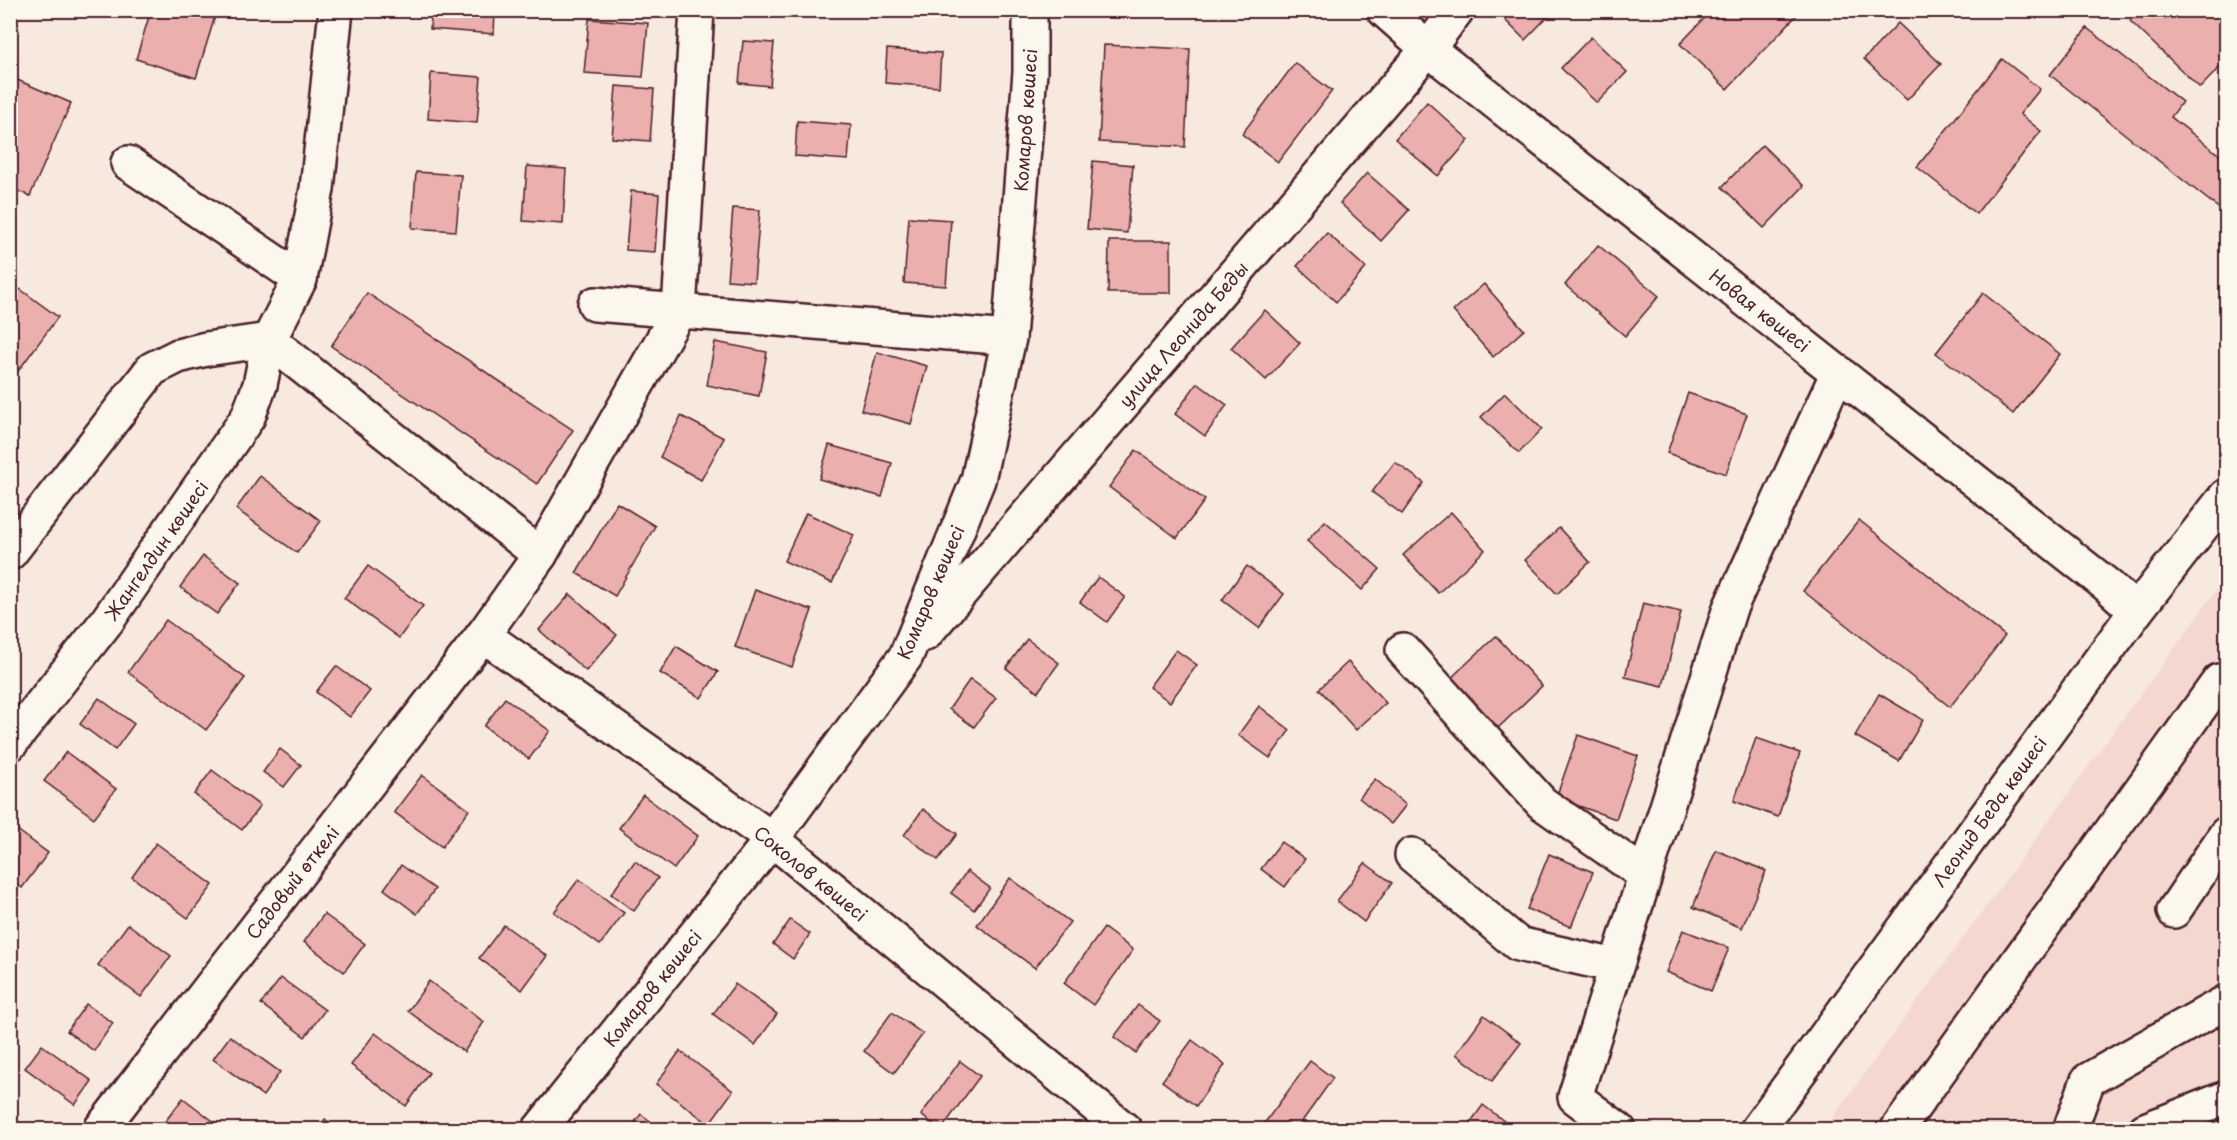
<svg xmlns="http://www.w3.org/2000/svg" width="2237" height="1140" font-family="'Playpen Sans',sans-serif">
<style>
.built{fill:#f4d8d0}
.building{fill:#ebafad;stroke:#4a1f2b;stroke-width:1.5}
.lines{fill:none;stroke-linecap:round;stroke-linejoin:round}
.minor-casing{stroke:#4a1f2b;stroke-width:38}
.minor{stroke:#fbf7ec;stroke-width:33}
.labels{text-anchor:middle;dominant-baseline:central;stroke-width:6;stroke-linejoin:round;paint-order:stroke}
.street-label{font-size:18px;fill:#4a1f2b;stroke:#fbf7ec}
</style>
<rect width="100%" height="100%" fill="#f8e9df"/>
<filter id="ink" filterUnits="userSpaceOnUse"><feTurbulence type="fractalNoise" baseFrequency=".0167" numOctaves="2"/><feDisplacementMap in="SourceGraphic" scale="12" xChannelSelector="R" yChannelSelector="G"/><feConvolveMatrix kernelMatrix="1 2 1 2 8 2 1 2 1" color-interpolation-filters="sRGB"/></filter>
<g filter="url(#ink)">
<polygon class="built" points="2226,577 2226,1129 1824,1129"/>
<g class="building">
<polygon points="151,10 217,10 196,78 136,59"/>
<polygon points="431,10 495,10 494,34 430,29"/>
<polygon points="1495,10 1554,10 1525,40"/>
<polygon points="1712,10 1791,10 1796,16 1727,89 1680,44"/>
<polygon points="2140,10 2226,10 2226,61 2200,88 2130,21"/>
<polygon points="589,19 648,23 643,77 584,73"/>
<polygon points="1898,23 1941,64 1907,100 1864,59"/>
<polygon points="2087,28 2182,102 2171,117 2226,160 2226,214 2050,75"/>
<polygon points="1591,37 1627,72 1597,103 1561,68"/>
<polygon points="743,41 774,43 770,86 739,83"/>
<polygon points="1104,45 1190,49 1185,147 1099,142"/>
<polygon points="887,49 941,53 939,87 885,83"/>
<polygon points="2002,59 2040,89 2020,114 2041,131 1976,214 1917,167"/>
<polygon points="1295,63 1332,91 1278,162 1242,134"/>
<polygon points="431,73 481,77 477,123 428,119"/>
<polygon points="15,79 71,103 30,196 10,188 10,89"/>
<polygon points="616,86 654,89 650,141 612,138"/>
<polygon points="1427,102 1469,140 1438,176 1395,139"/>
<polygon points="797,121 851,125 848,160 795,156"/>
<polygon points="1762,145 1804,186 1764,228 1722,187"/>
<polygon points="1093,161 1133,165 1127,233 1087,229"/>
<polygon points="527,166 566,169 563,224 523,221"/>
<polygon points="416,172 461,175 456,231 412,228"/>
<polygon points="1367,173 1409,210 1381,241 1340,203"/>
<polygon points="631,191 659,194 655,252 626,250"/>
<polygon points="733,208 760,210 754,282 727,280"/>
<polygon points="909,217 951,220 946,286 904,283"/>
<polygon points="1327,233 1366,268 1336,302 1297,266"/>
<polygon points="1109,241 1171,241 1171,293 1108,293"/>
<polygon points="1598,245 1659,296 1625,336 1565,285"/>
<polygon points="1484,284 1524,330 1493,357 1453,311"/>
<polygon points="20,289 58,317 10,382 10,303"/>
<polygon points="367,293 573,430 537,484 331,346"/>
<polygon points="1983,293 2060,354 2013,414 1936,353"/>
<polygon points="1265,310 1300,343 1266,380 1231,348"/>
<polygon points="715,342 767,352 759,396 707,385"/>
<polygon points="877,352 927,366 911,424 861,410"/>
<polygon points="1197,383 1227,405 1205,436 1175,414"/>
<polygon points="1505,393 1542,429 1519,453 1481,417"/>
<polygon points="1688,393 1747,414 1726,474 1667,453"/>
<polygon points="681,416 724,438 701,480 660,457"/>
<polygon points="829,445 892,463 882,497 819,479"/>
<polygon points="1136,450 1205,500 1177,538 1109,487"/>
<polygon points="1395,462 1424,483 1402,514 1372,492"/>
<polygon points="260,476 321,521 297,553 236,509"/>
<polygon points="617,503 655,526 615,596 576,573"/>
<polygon points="1451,512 1485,550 1438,593 1403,555"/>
<polygon points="806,513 854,535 832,583 784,561"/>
<polygon points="1859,520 2005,636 1950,707 1803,591"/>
<polygon points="1325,521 1380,569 1362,590 1307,541"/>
<polygon points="1559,528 1590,562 1557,594 1525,560"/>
<polygon points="203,556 240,583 217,614 180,587"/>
<polygon points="368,566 423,606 399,638 344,598"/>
<polygon points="1247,566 1284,594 1259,628 1222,600"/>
<polygon points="1098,577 1125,597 1107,622 1080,602"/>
<polygon points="755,590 812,610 792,667 735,647"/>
<polygon points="570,594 617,635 586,671 539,630"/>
<polygon points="1643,603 1681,612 1663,686 1625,677"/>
<polygon points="166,620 245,678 206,730 128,672"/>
<polygon points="1496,636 1542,686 1498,728 1451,678"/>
<polygon points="1027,639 1059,663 1038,692 1006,668"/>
<polygon points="676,646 718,672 701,698 660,673"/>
<polygon points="1176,650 1197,665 1170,702 1149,687"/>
<polygon points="1348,662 1386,703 1356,730 1319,689"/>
<polygon points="336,666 370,691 350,717 316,692"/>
<polygon points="970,679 996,698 974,727 949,709"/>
<polygon points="1879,694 1923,720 1899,761 1855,736"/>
<polygon points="99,698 134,724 115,750 80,724"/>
<polygon points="505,698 550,731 529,759 484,726"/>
<polygon points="1259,706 1290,730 1270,758 1238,735"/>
<polygon points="1578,735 1638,756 1616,819 1556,798"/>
<polygon points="1756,738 1800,753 1778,817 1734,801"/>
<polygon points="280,749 301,765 284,787 263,772"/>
<polygon points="66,752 116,789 94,818 44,781"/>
<polygon points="212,770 260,806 242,830 194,794"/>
<polygon points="422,775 469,810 442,847 394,812"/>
<polygon points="1375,779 1406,805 1391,824 1359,798"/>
<polygon points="643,795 698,836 674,869 619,828"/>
<polygon points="923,809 957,834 938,860 904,835"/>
<polygon points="12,826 48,853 22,888 10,880"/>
<polygon points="1281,842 1305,859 1285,887 1261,869"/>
<polygon points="156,843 213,885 188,918 132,877"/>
<polygon points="1716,850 1766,871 1742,928 1693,907"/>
<polygon points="1549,854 1593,872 1571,927 1527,909"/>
<polygon points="635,861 658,878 634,911 611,894"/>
<polygon points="1365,863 1392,883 1364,922 1337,901"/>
<polygon points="401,865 435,889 417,914 384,889"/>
<polygon points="967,871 990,888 974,910 951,893"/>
<polygon points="1010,878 1070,922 1035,968 977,925"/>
<polygon points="579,879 624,913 600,945 554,912"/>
<polygon points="324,914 365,944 344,972 304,942"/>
<polygon points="790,920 810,934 793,959 773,944"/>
<polygon points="128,924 171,956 141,997 98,965"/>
<polygon points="504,925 547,956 522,990 479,958"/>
<polygon points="1104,928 1133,950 1093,1005 1064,983"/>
<polygon points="1683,930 1729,948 1711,991 1666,972"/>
<polygon points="281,978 325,1010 305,1037 261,1004"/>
<polygon points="429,981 484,1022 464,1052 408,1011"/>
<polygon points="735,984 777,1014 755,1045 713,1014"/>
<polygon points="86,1004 113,1023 94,1051 67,1031"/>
<polygon points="1138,1005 1160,1021 1136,1053 1114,1037"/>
<polygon points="892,1012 923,1034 894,1073 864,1051"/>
<polygon points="1484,1015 1521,1043 1492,1081 1456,1054"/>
<polygon points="375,1033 429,1073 406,1106 351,1065"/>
<polygon points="230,1036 280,1072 263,1096 213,1059"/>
<polygon points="1192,1040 1225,1065 1196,1106 1162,1081"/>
<polygon points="42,1045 92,1081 75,1105 25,1068"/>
<polygon points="680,1051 733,1091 709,1124 656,1084"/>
<polygon points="960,1061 980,1076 941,1130 921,1115"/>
<polygon points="1310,1061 1333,1078 1296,1130 1262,1130 1261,1128"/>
<polygon points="183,1098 225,1130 172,1130 164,1123"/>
<polygon points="1483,1105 1513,1128 1512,1130 1465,1130"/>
<polygon points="641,1114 662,1130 629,1130"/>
<polygon points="325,1119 339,1130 318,1130"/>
</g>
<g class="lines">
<g class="minor-casing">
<g id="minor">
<polyline points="1384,10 1428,49 2107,585 2136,611"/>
<polyline points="128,163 300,279"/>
<polyline points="595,304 1009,338"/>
<polyline points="269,340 540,555"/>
<polyline points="10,553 152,369 178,356 206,349 269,340"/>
<polyline points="925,634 1428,49 1457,10"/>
<polyline points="483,635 772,839 1125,1130"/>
<polyline points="1403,650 1542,803 1645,875"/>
<polyline points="10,744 107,621 248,417 260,385 269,340 300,279 317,189 336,10"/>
<polyline points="1412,855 1518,944 1616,966"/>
<polyline points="2174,911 2226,834"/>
<polyline points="100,1130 483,635 540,555 679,311 697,10"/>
<polyline points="539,1130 772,839 906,656 978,480 1009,338 1030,72 1030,10"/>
<polyline points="1619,1130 1575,1097 1730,608 1838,372"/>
<polyline points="1757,1130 2136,611 2226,496"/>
<polyline points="1897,1130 2219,681 2226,686"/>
<polyline points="2070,1130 2088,1080 2226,1002"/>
<polyline points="2145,1130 2226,1098"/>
</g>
</g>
<use href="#minor" class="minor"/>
</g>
</g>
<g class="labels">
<g class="street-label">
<text transform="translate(1025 120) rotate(-86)">Комаров көшесі</text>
<text transform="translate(1760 310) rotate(38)">Новая көшесі</text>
<text transform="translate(1183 334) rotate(-49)">улица Леонида Беды</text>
<text transform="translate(156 550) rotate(-55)">Жангелдин көшесі</text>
<text transform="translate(930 592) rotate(-67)">Комаров көшесі</text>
<text transform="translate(1989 811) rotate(-54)">Леонид Беда көшесі</text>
<text transform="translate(811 873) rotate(39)">Соколов көшесі</text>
<text transform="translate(292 882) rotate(-52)">Садовый өткелі</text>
<text transform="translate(652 988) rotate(-51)">Комаров көшесі</text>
</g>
</g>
<rect width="2237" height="1140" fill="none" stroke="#fbf7ec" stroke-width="36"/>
<rect x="18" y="18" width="2201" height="1104" fill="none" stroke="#4a1f2b" stroke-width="2" filter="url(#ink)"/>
</svg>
